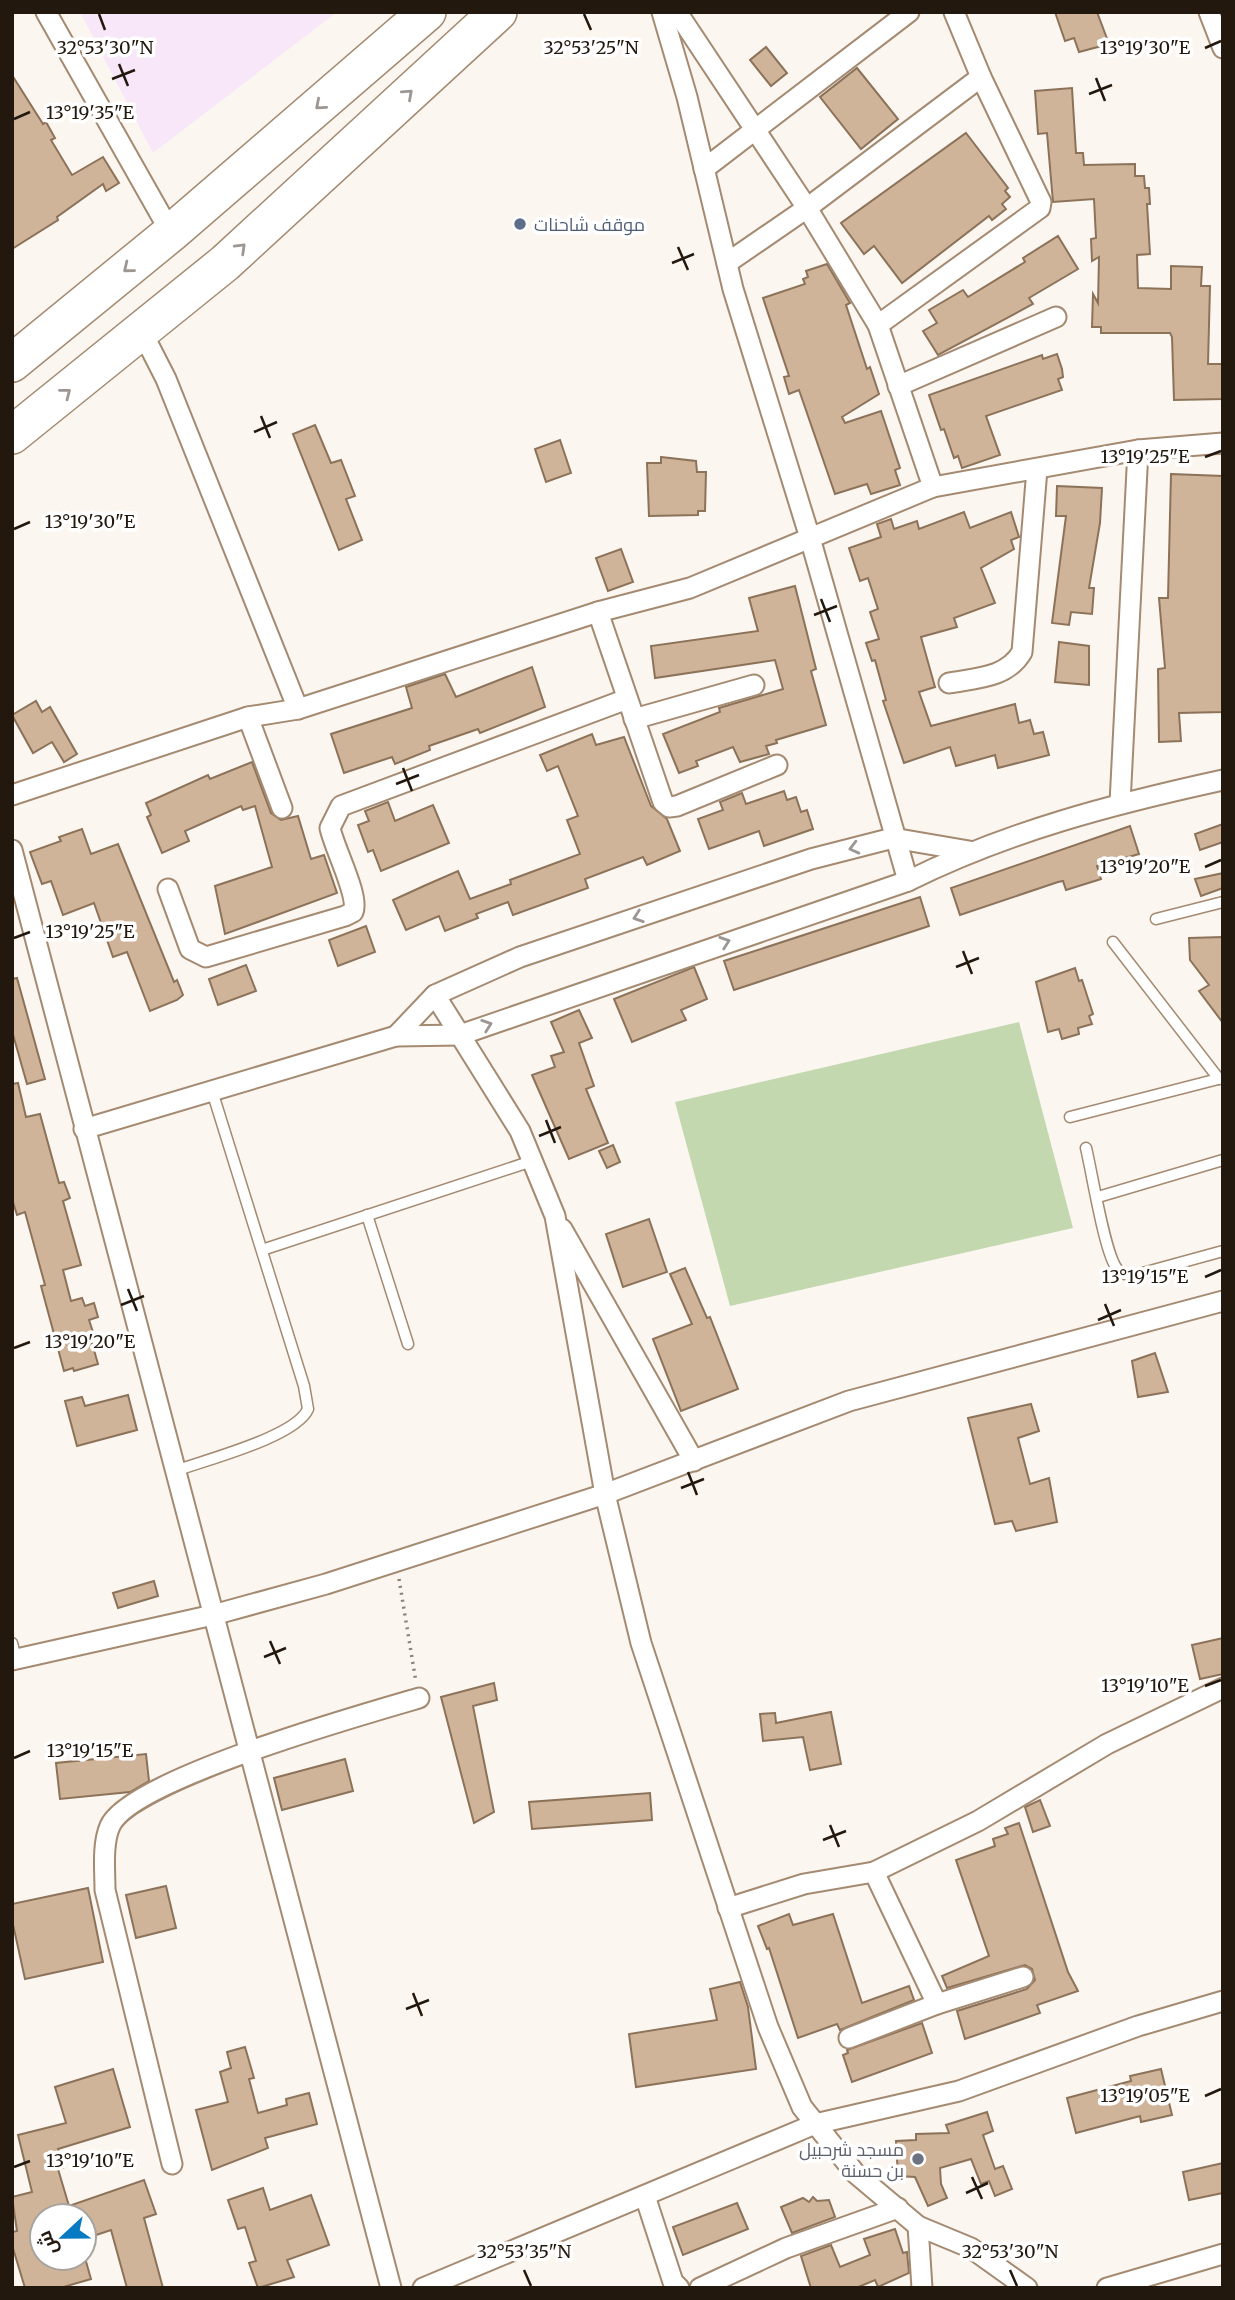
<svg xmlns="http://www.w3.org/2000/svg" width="1235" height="2300" font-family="Merriweather,Cairo,serif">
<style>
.commercial{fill:#f7e7f9}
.green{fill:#c3d8af}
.building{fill:#cfb49a;stroke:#8b7259;stroke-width:2}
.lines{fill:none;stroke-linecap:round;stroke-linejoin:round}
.lane-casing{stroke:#a48a71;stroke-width:13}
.street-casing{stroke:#a48a71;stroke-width:23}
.highway-casing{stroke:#a48a71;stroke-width:40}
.path{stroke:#8b837b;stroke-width:3.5;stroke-dasharray:2 5;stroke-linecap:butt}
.lane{stroke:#fff;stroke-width:10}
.street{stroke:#fff;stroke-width:19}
.highway{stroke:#fff;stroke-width:37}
.oneway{stroke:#9c9793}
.ticks{fill:none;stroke:#22180e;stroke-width:2.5}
.service-dot{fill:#5c6f8a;stroke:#fff;stroke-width:2.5}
.worship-dot{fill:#6b7280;stroke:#fff;stroke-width:2.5}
.labels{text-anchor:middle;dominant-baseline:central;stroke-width:7;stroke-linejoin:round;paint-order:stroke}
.service-label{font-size:18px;fill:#4e5e75;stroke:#fff;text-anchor:start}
.worship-label{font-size:18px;fill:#5b616d;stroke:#fff;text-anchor:end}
.ticks-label{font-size:18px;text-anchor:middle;fill:#22180e;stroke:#fff;stroke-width:7;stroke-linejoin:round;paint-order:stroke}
</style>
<rect width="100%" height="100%" fill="#fcf6f0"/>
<polygon class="commercial" points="80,12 337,12 153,153"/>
<polygon class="green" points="1019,1022 1073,1228 730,1306 675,1102"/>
<g class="building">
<polygon points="1055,12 1097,12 1109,44 1079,52 1074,38 1065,41"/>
<polygon points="766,47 787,73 771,86 750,60"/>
<polygon points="857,68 898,119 861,149 820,97"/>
<polygon points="12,75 43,124 46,122 55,138 51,140 72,175 103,157 119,183 106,191 103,184 57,217 58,220 12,249"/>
<polygon points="1072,88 1076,153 1083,153 1084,165 1135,164 1135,176 1144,176 1145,188 1149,188 1150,204 1147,204 1150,254 1137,255 1138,288 1171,289 1171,266 1202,267 1201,286 1210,286 1208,364 1223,364 1223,399 1174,400 1172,337 1170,333 1101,333 1101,327 1092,327 1093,294 1098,303 1099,257 1092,261 1091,239 1096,238 1094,199 1053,202 1047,133 1038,134 1035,91"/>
<polygon points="966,133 1008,188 1005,191 1010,197 1002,204 1006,209 992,220 989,216 902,283 874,246 864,254 841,223"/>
<polygon points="1058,236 1078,269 1029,298 1033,304 938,355 923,331 937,323 929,310 963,290 968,297 1025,262 1023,258"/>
<polygon points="827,264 850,303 846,305 867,369 870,367 879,394 842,417 845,423 881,411 900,468 895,470 900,485 871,494 867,484 835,494 799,390 789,394 784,377 789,376 763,298 805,284 803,279 808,277 806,271"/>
<polygon points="1057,354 1062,369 1063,377 1058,379 1062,390 986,416 1000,455 962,468 958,456 954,458 944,429 941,430 929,395 1042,355 1043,359"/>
<polygon points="315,425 331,463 341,460 355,496 346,499 362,540 339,550 293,434"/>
<polygon points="560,440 571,473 546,482 535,449"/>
<polygon points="661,457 696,461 697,472 706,472 705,511 698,511 698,515 649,516 647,463 661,463"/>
<polygon points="1171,474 1223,476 1223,712 1179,713 1181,741 1159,742 1158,669 1165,668 1159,598 1168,598"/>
<polygon points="1057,486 1102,488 1100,523 1089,588 1094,588 1092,614 1071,612 1069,625 1052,623 1066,516 1056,516"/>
<polygon points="964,512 970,528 1011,512 1019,537 1011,540 1014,549 981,568 995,603 954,618 957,627 921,637 935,687 919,692 931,726 1015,704 1019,723 1030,720 1034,734 1043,732 1049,755 998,768 995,755 956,766 950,747 904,763 883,701 886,700 875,660 872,661 866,643 879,639 870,612 878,609 868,578 860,581 849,548 881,537 877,524 891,519 894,529 917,521 919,529"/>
<polygon points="621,549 633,582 608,591 596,558"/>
<polygon points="795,586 816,669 811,671 826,725 776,740 777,743 766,746 769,754 740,762 733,747 696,761 698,766 679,773 663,734 720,712 719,708 783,689 775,660 655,678 651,646 758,631 749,598"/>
<polygon points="1059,642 1089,646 1089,685 1055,682"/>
<polygon points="532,667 545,707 480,733 478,729 429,746 430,750 395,764 392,757 344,773 331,734 412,708 406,687 445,674 456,697"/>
<polygon points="36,701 42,712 50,707 77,754 64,762 52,742 33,753 12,715"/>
<polygon points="592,734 596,745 624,737 651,806 667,819 680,851 647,865 643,857 585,879 588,888 513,915 508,902 476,914 478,918 445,931 439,916 406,930 393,900 426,885 458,871 470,899 511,884 510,880 580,854 567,820 578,816 558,766 547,771 540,755"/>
<polygon points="252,762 271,813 281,820 298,816 311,859 324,855 337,893 225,934 215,886 272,867 255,806 243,810 241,806 185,831 189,841 162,853 147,817 151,815 146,803 208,775 210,779"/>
<polygon points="784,791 787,800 796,797 801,812 807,810 813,829 764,846 759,831 709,849 698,819 723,810 720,802 742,793 746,804"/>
<polygon points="388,802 395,821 433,805 449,843 381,871 373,850 368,852 358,825 369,821 365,811"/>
<polygon points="1223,824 1223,842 1200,850 1195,834"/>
<polygon points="1130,826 1139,854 1097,866 1101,879 1066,890 1063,881 1058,882 960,915 951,888"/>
<polygon points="82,829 91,854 118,844 174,982 177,980 183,995 177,1000 150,1011 127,952 113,957 94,903 63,915 51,881 42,884 30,852 61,841 59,837"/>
<polygon points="1223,873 1223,888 1201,896 1195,879"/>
<polygon points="920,897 929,926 734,990 724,961"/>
<polygon points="366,926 375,952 338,966 329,940"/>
<polygon points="1223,937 1223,1023 1199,991 1209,985 1190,960 1189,938"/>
<polygon points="246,965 256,991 218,1005 209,979"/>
<polygon points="694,967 707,999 681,1010 686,1020 632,1042 614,999"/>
<polygon points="1075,968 1079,981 1082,980 1093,1014 1089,1016 1092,1024 1078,1028 1079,1034 1062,1039 1059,1029 1048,1032 1036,982"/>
<polygon points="17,978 45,1079 27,1084 12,1031 12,979"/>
<polygon points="579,1010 592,1038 579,1043 594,1086 586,1089 608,1143 569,1159 532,1075 555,1067 551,1056 564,1052 551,1022"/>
<polygon points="18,1083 26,1117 40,1114 59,1183 64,1182 70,1198 63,1201 81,1265 63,1270 71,1301 82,1298 85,1306 94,1303 98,1317 89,1320 94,1335 90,1336 98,1364 74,1371 73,1368 64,1371 41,1286 45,1285 25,1212 17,1215 12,1199 12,1084"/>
<polygon points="613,1145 620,1162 607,1168 599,1151"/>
<polygon points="649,1219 667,1272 623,1287 606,1234"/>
<polygon points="685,1268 707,1318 710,1317 738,1389 681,1411 653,1339 692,1324 670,1274"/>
<polygon points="1155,1353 1168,1392 1138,1397 1132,1361"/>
<polygon points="128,1395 137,1430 77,1446 65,1401 82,1397 85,1406"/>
<polygon points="1031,1404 1039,1431 1018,1438 1030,1484 1049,1478 1057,1522 1016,1531 1012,1521 995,1524 968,1418"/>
<polygon points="154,1581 158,1596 118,1608 113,1593"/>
<polygon points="1223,1638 1223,1674 1200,1679 1192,1645"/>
<polygon points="494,1683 497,1700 473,1706 494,1812 474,1823 441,1697"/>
<polygon points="831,1712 841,1764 810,1770 803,1737 763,1741 760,1714 775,1713 776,1723"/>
<polygon points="146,1754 149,1781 130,1792 60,1799 56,1763"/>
<polygon points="345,1759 353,1791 282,1810 274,1778"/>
<polygon points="650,1793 652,1820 532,1829 529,1802"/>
<polygon points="1040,1800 1050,1826 1033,1832 1025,1807"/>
<polygon points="1019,1823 1068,1972 1078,1991 1037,2005 1040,2013 965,2039 957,2011 1027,1989 1035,1980 1032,1969 1025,1965 947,1988 942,1976 989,1956 956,1860 995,1846 993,1839 1008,1834 1005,1828"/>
<polygon points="166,1886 176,1928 136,1938 126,1895"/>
<polygon points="88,1888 103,1962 25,1979 12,1920 12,1904"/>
<polygon points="789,1914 793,1925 833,1914 862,2003 909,1986 914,2000 840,2030 837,2024 798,2038 769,1948 767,1949 758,1926"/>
<polygon points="740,1982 748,2007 756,2069 636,2087 629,2034 717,2020 710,1989"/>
<polygon points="922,2023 932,2053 852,2082 843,2055 848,2053 847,2050"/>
<polygon points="245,2047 254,2078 249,2079 258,2113 287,2105 286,2099 309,2093 317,2124 265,2138 268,2148 212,2170 196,2110 228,2102 220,2072 231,2068 227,2052"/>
<polygon points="113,2069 130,2127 58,2149 63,2168 58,2169 69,2206 144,2180 156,2214 144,2218 163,2288 127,2288 111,2230 84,2239 84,2216 42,2216 42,2258 85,2258 91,2279 60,2288 25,2288 12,2245 12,2232 17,2231 12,2197 32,2192 18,2135 66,2123 55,2087"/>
<polygon points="1161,2069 1172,2115 1141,2122 1140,2116 1076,2133 1067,2098 1131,2081 1130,2076"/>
<polygon points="987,2112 993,2131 983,2135 995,2169 1003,2166 1012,2189 995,2196 989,2181 981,2184 971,2159 940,2168 941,2184 947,2198 928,2206 915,2177 898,2176 896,2141 916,2140 916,2134 949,2133 946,2125"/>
<polygon points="1223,2163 1223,2193 1189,2200 1183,2172"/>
<polygon points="263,2188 270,2210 311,2195 329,2245 287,2260 294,2277 258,2288 249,2263 256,2261 245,2227 238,2229 228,2200"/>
<polygon points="813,2197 817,2201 829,2200 835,2217 792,2233 781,2207 803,2198 809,2202"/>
<polygon points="737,2203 748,2229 683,2255 673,2227"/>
<polygon points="895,2229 903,2253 907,2252 909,2273 878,2287 875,2280 856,2288 811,2288 801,2256 831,2245 840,2267 870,2255 864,2239"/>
</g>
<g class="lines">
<g class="lane-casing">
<g id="lane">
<polyline points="1156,919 1223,902"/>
<polyline points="1113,942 1219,1079"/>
<polyline points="1070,1117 1222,1078"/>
<path d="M1086 1148C1092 1172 1105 1257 1118 1270 1124 1276 1131 1275 1139 1274L1223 1251"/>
<polyline points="1098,1197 1223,1160"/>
<polyline points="367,1215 408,1344"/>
<polyline points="262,1250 532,1161"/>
<path d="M175 1471C205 1460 296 1437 308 1409L304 1386 212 1091"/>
<polyline points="12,1643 16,1659"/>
</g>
</g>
<g class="street-casing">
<g id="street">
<polyline points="46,12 171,233"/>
<polyline points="662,12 687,97 733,289 810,538 908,881"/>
<polyline points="677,12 807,208 878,325 933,487"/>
<polyline points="1209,12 1223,48"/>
<polyline points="704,169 909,12"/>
<polyline points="727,263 807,208 981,77"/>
<polyline points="878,325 1040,208 1041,202 981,77 954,12"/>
<polyline points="142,332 166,379 298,709"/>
<polyline points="898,386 1056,317"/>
<polyline points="598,612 663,802 669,807 677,806 777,765"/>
<path d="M949 683C976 678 1007 678 1022 652L1037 469"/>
<polyline points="248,717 282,808"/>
<polyline points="634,719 754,685"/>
<polyline points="12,795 248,717 298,709 598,612 690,588 933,487 1138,450"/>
<polyline points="1120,803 1138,450 1223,443"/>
<polyline points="12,850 391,2288"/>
<path d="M168 889 190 949 206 957 345 916 353 912C360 897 334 848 330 828L341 806 627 699"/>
<polyline points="435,995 520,1131 555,1216 605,1494 641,1643 768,2027 802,2107 855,2173 918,2226 971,2248 1027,2288"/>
<polyline points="396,1036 435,995 520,957 811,859 893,838 969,851"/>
<path d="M84 1129 396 1036 460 1035 908 881C1009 831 1113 804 1223 780"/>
<polyline points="562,1229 694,1461"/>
<polyline points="12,1660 213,1615 326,1584 605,1494 849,1401 1223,1301"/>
<polyline points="874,1872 937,2004"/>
<polyline points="728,1908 804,1884 874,1872 978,1821 1107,1744 1223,1688"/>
<polyline points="849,2038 937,2004 1023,1977"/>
<path d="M172 2164 105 1890C105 1871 102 1844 110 1826 130 1780 364 1714 419 1698"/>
<polyline points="645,2196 673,2282 679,2288"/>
<polyline points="918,2226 922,2288"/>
<polyline points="423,2288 815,2124 959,2091 1138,2026 1223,2001"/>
<polyline points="700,2288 786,2248 898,2208"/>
<polyline points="1107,2288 1223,2254"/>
</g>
</g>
<g class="highway-casing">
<g id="highway">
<polyline points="12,363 171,233 427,12"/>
<polyline points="12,435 225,263 498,12"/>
</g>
</g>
<polyline class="path" points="399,1579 416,1682"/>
<use href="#lane" class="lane"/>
<use href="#street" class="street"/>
<use href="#highway" class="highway"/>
</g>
<defs><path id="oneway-chevron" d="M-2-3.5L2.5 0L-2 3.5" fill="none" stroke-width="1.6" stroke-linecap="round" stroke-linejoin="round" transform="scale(1.75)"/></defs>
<g class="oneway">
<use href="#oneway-chevron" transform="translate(408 94) rotate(-42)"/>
<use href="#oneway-chevron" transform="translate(320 105) rotate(139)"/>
<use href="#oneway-chevron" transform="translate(241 248) rotate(-44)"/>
<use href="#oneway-chevron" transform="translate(128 268) rotate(141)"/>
<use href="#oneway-chevron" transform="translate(66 393) rotate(-38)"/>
<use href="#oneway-chevron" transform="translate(854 848) rotate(166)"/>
<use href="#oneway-chevron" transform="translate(638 917) rotate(161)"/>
<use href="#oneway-chevron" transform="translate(725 942) rotate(-19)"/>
<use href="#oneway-chevron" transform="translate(487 1025) rotate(-19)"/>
</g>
<path class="ticks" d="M99 14 105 30M584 14 591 30M1205 48 1221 41M119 64 128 86M1096 78 1105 101M112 79 135 70M1089 94 1112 85M14 119 30 112M678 247 688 270M672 263 694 254M261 416 270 438M254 432 277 422M1205 457 1221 451M14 529 30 522M821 599 830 622M814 615 837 606M403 768 412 791M396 784 419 775M1205 867 1221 860M14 938 30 932M963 951 972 974M956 967 979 958M546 1120 555 1143M539 1136 561 1127M1205 1277 1221 1270M128 1289 137 1311M1105 1304 1114 1326M121 1305 144 1296M1098 1320 1121 1310M14 1348 30 1342M688 1472 697 1495M681 1488 704 1479M270 1641 280 1664M264 1657 286 1648M1205 1686 1221 1680M14 1758 30 1751M830 1825 839 1847M823 1840 846 1831M413 1993 422 2016M406 2009 429 2000M1205 2096 1221 2089M14 2167 30 2161M972 2177 982 2199M966 2193 988 2183M524 2270 531 2286M1010 2270 1017 2286"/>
<circle class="service-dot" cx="520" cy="224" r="7"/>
<circle class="worship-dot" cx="918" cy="2159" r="7"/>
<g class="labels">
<g class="service-label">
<text x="534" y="224">موقف شاحنات</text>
</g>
<g class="worship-label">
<text x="904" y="2149">مسجد شرحبيل<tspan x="904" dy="21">بن حسنة</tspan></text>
</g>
</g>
<g class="ticks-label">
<text x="1145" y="54">13°19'30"E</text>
<text x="105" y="54">32°53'30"N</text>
<text x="591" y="54">32°53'25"N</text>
<text x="90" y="119">13°19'35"E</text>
<text x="1145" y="463">13°19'25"E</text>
<text x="90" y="528">13°19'30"E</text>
<text x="1145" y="873">13°19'20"E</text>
<text x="90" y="938">13°19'25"E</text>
<text x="1145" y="1283">13°19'15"E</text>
<text x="90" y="1348">13°19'20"E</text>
<text x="1145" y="1692">13°19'10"E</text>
<text x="90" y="1757">13°19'15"E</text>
<text x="1145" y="2102">13°19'05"E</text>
<text x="90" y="2167">13°19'10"E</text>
<text x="524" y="2258">32°53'35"N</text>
<text x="1010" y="2258">32°53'30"N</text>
</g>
<rect width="1235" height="2300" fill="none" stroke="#22180e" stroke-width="28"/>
<g transform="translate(63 2237) rotate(248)"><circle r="33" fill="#ffffff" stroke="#a7a39f" stroke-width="2"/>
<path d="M0-5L12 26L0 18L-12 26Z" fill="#087ac4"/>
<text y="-10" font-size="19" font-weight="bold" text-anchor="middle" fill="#22180e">ش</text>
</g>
</svg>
